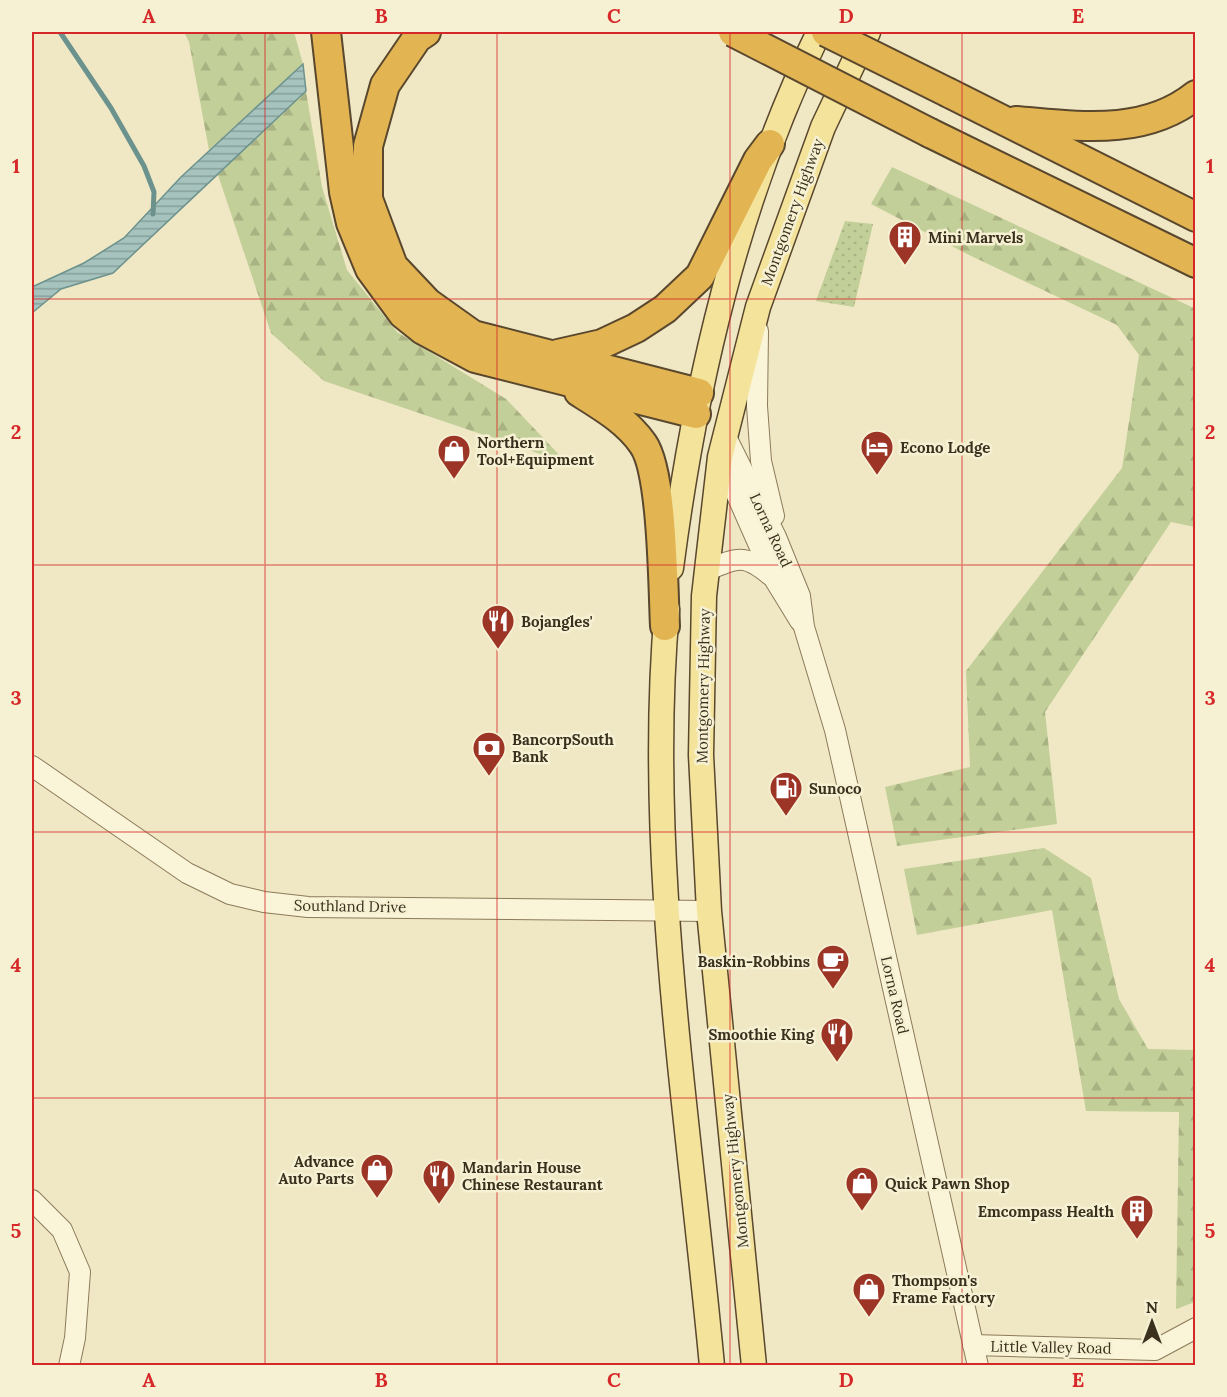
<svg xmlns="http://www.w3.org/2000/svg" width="1227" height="1397" font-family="Lora,serif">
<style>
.forest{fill:url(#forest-firs)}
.park{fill:url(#park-dots)}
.water{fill:url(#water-rules);stroke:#6c928d;stroke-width:1.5}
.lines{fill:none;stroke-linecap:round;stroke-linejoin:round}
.stream{stroke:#6c928d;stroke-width:5}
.minor-casing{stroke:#8c7a5a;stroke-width:22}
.major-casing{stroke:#59472e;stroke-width:27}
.highway-casing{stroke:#59472e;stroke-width:32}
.minor{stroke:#faf4d8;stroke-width:20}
.major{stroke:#f4e39b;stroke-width:24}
.highway{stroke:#e2b452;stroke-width:28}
.highway-bridge-casing{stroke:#59472e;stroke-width:32;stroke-linecap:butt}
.highway-bridge{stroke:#e2b452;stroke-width:28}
.grid{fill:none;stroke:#d62828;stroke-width:1.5;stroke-opacity:0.55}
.labels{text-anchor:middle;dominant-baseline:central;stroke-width:5;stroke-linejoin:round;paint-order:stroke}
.street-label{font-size:15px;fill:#3b301e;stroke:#f7f1d4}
.poi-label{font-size:15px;font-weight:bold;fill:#3b301e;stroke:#f7f1d4;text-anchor:start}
.neatline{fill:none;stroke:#d62828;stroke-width:2}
.grid-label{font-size:20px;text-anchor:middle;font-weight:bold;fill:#d62828}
</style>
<defs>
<pattern id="forest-firs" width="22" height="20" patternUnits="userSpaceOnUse" patternTransform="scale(1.5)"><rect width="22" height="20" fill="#c2cf98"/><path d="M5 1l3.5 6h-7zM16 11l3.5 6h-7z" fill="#a8b283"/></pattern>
<pattern id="park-dots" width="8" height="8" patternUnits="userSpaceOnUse" patternTransform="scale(1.5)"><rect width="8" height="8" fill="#c2cf98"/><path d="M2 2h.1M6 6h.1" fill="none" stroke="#a8b283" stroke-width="1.8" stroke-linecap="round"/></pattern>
<pattern id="water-rules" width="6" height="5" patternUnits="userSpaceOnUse" patternTransform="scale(1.5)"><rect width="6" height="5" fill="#a6c3be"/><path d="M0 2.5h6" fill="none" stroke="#889f9a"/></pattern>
</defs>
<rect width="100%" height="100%" fill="#f0e8c4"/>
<g class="forest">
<polygon points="184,32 294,32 303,64 209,150 189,42"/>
<polygon points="306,91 322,187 347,270 397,332 506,399 567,463 324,381 271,333 218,175"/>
<polygon points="892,167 1196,309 1195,527 1171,522 1045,712 1057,824 897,846 885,787 970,767 966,671 1122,468 1139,355 1117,325 967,254 871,204"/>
<polygon points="1044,848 1091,878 1119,999 1148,1049 1195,1050 1195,1302 1176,1309 1179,1112 1086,1111 1052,910 917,935 904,869"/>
</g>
<polygon class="park" points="845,221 873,224 854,307 816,301"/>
<polygon class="water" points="303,64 306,91 113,273 61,289 32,313 32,287 84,263 124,238 181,177"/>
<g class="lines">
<polyline class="stream" points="60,32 111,108 144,166 154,192 153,214"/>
<g class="minor-casing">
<g id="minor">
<polyline points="758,331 757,406 761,461 774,516"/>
<polyline points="726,437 776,537 800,596 804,627 835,730 978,1366"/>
<polyline points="720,457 773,577 800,621"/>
<path d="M708 570C738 557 745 554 770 575"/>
<polyline points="32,766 187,873 230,894 264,902 308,907 709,911"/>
<polyline points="32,1200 62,1230 80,1272 75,1338 69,1366"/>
<polyline points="973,1345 1155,1350 1196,1328"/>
</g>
</g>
<g class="major-casing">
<g id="major">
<path d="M671 568C695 384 737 200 819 32"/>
<path d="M667 609C645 855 689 1119 712 1366"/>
<polyline points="754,1366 709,911 701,755 704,596 720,457 758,307 823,127 868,32"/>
</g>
</g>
<g class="highway-casing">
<g id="highway">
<polyline points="326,32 344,192 351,223 370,269 403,314 423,330 475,358 696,414"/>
<polyline points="426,32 417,38 385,85 368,146 368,199 393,266 428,303 473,335 699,393"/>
<polyline points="949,93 1196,217"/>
<path d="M1016 121C1077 126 1144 137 1196 95"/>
<polyline points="930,133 1196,263"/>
<polyline points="558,354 602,344 636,328 665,309 700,276 758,160 770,144"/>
<path d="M579 392C603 407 627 421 643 444 663 472 663 588 665 626"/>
</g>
</g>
<use href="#minor" class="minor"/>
<use href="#major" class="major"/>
<use href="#highway" class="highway"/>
<g class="highway-bridge-casing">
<g id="highway-bridge">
<polyline points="733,32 930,133"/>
<polyline points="826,32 949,93"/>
</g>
</g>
<use href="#highway-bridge" class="highway-bridge"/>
</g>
<path class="grid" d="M265 32V1366M497 32V1366M730 32V1366M962 32V1366M32 299H1196M32 565H1196M32 832H1196M32 1098H1196"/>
<defs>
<g id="building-pin" transform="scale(1.725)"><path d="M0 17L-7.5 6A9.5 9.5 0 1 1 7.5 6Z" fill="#9d3527" stroke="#f7f1d4"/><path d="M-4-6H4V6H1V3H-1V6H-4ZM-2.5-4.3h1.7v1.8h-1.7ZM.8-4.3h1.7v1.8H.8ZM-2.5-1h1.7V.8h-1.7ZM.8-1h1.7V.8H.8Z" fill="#fff"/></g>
<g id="hotel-pin" transform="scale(1.725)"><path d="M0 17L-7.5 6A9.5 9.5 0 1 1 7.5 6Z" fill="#9d3527" stroke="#f7f1d4"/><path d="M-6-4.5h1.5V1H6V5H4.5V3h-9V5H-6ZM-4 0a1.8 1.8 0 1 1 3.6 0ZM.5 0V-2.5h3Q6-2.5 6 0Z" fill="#fff"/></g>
<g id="shop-pin" transform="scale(1.725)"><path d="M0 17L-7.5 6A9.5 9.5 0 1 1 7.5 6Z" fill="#9d3527" stroke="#f7f1d4"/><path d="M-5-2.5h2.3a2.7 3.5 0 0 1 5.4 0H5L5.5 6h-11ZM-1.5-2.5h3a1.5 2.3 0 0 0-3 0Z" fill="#fff"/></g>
<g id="restaurant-pin" transform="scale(1.725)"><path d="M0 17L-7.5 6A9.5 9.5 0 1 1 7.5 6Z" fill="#9d3527" stroke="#f7f1d4"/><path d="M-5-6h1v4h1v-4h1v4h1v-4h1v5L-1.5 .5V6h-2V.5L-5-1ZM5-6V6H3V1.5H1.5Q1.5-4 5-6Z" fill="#fff"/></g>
<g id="bank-pin" transform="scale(1.725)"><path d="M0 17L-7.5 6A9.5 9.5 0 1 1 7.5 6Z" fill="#9d3527" stroke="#f7f1d4"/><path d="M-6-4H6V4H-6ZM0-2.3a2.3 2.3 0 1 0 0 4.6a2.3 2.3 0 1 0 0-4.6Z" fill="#fff"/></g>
<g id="fuel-pin" transform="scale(1.725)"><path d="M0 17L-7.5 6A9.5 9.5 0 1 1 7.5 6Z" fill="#9d3527" stroke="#f7f1d4"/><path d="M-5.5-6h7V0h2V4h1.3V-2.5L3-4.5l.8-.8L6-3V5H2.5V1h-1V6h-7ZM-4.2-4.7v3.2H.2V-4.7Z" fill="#fff"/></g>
<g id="cafe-pin" transform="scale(1.725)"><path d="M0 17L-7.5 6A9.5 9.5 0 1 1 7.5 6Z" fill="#9d3527" stroke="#f7f1d4"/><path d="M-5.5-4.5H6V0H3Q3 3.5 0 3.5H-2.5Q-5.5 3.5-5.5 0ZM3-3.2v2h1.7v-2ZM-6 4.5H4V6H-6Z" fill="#fff"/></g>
</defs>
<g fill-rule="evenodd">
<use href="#building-pin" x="905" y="237"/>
<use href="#hotel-pin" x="877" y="447"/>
<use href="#shop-pin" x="454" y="451"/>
<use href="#restaurant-pin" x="498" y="621"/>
<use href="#bank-pin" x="489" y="748"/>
<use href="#fuel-pin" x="786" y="788"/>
<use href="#cafe-pin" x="833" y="961"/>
<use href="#restaurant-pin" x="837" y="1034"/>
<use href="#shop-pin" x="377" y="1170"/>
<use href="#restaurant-pin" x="439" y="1176"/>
<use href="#shop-pin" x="862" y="1183"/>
<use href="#building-pin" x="1137" y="1211"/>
<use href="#shop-pin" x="869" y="1289"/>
</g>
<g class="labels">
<g class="street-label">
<text transform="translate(792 212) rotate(-70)">Montgomery Highway</text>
<text transform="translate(771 530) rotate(65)">Lorna Road</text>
<text transform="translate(703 686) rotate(-89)">Montgomery Highway</text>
<text transform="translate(350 906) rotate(1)">Southland Drive</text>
<text transform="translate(895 995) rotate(77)">Lorna Road</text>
<text transform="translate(735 1171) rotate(-96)">Montgomery Highway</text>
<text transform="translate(1051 1347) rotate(1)">Little Valley Road</text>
</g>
<g class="poi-label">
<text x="928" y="237">Mini Marvels</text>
<text x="477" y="442">Northern<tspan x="477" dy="17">Tool+Equipment</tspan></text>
<text x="900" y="447">Econo Lodge</text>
<text x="521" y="621">Bojangles'</text>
<text x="512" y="739">BancorpSouth<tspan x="512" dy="17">Bank</tspan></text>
<text x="809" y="788">Sunoco</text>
<text x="810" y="961" text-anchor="end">Baskin-Robbins</text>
<text x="814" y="1034" text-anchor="end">Smoothie King</text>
<text x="354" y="1161" text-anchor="end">Advance<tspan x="354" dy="17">Auto Parts</tspan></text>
<text x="462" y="1167">Mandarin House<tspan x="462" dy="17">Chinese Restaurant</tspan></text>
<text x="885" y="1183">Quick Pawn Shop</text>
<text x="1114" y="1211" text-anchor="end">Emcompass Health</text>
<text x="892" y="1280">Thompson's<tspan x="892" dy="17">Frame Factory</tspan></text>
</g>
</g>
<rect width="1227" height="1397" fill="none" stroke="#f7f1d4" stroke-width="66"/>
<g transform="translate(1152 1322)" stroke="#f7f1d4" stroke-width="4.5" paint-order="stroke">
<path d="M0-4.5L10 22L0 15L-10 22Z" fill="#3b301e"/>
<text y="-9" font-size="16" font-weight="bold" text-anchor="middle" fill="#3b301e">N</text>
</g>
<rect x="33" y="33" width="1161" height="1331" class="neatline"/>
<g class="grid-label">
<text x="149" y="23">A</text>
<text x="381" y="23">B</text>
<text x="614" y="23">C</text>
<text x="846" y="23">D</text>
<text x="1078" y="23">E</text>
<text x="16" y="173">1</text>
<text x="1210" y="173">1</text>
<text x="16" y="439">2</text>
<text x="1210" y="439">2</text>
<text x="16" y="705">3</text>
<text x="1210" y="705">3</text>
<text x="16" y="972">4</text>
<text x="1210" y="972">4</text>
<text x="16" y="1238">5</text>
<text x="1210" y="1238">5</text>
<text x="149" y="1387">A</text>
<text x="381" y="1387">B</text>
<text x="614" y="1387">C</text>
<text x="846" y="1387">D</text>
<text x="1078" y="1387">E</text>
</g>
</svg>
